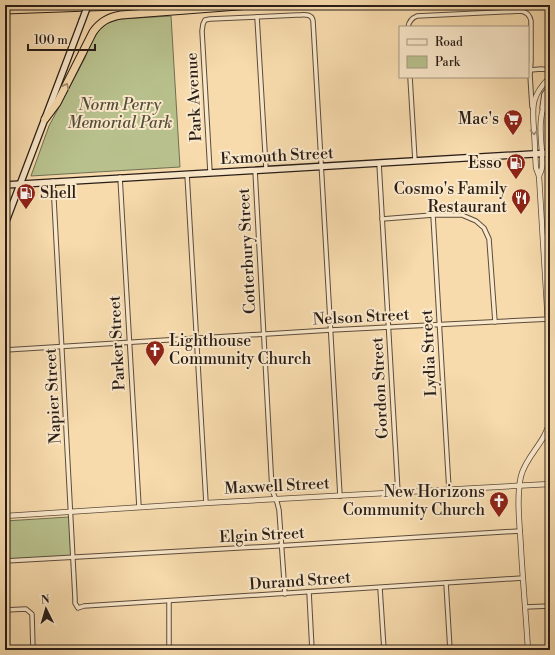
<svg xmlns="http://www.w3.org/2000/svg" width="555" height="655" font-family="'Libre Bodoni',serif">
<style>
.green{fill:#b8c18d;stroke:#706f52}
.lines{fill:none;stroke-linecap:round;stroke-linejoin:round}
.minor-casing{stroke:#5c4c3c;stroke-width:5.5}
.tertiary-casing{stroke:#5c4c3c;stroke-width:6}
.secondary-casing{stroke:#291d17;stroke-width:8}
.motorway-casing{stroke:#291d17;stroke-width:9}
.minor{stroke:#fae8ca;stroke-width:3.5}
.tertiary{stroke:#fae8ca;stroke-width:4.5}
.secondary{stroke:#fae8ca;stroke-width:5.5}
.motorway{stroke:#f7dbad;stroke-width:7}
.secondary-bridge-casing{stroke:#291d17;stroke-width:8;stroke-linecap:butt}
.secondary-bridge{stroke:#fae8ca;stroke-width:5.5}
.oneway{stroke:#9a866a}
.oneway2{stroke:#9c8d79}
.labels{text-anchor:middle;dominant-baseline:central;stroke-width:4;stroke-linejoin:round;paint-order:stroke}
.street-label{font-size:16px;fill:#291d17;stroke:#fae8ca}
.park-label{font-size:16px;font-style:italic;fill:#544e3a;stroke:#fae8ca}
.poi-label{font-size:16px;fill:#291d17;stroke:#fae8ca;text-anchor:end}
</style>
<rect width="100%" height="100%" fill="#f7dbad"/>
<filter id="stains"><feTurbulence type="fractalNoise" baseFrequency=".005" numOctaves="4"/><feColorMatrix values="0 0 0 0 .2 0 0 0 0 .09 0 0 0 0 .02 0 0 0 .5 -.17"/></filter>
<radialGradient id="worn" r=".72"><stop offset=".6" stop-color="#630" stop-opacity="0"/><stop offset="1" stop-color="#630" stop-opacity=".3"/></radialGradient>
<g class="green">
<polygon points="171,16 180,167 31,176 49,126 85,58 90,44 99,30 107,23 120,19"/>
<polygon points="69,517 71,556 5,560 5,521"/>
</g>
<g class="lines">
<g class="minor-casing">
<g id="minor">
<polyline points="257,17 266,169"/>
<path d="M408 27C409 21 412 18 417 16L521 11C527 12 530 15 531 21V61L530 75 532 107"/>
<polyline points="530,70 541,69 550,70"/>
<polyline points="410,77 415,161"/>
<polyline points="542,108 544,94 550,86"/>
<polyline points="379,163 398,493"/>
<polyline points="255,170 272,490 277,502 279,510 285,594"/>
<path d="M210 172 202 31 203 24 205 20 210 19 297 15C304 15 312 13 313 21L340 496"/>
<polyline points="187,174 206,503"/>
<polyline points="120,177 139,507"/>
<polyline points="53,181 75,598 75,603 78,608 84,606 523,578"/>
<polyline points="433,215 449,490"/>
<polyline points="382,219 433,215 462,215 476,221 484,228 489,239 495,322"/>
<polyline points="543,237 550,236"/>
<polyline points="5,350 331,330 550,319"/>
<polyline points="5,561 276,546 520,531"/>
<polyline points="446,583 450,650"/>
<polyline points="380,588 384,650"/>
<polyline points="309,592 312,650"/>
<polyline points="169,601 169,650"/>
<polyline points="525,607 550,606"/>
<polyline points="5,610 26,609 32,614 33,650"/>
</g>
</g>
<g class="tertiary-casing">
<g id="tertiary">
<path d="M550 77C531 96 532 106 534 131 535 143 535 156 536 168L539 176 550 356"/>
<path d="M539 176C544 166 542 163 542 152 540 132 538 111 550 94"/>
<polyline points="5,516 206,503 550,484"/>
<path d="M528 650C526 616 523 583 521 549 520 527 516 498 521 476 526 456 546 442 550 420"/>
</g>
</g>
<g class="secondary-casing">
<g id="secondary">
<polyline points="5,185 550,153"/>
<polyline points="5,195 6,200 5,216"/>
<polyline points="5,224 82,21"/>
</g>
</g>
<g class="motorway-casing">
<g id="motorway">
<polyline points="5,10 144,5"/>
<path d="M45 119 57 103 93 32C100 22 108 17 121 15L251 5"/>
</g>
</g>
<use href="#minor" class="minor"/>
<use href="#tertiary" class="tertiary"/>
<use href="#secondary" class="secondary"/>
<use href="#motorway" class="motorway"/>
<g class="secondary-bridge-casing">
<polyline id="secondary-bridge" points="82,21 88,5"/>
</g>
<use href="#secondary-bridge" class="secondary-bridge"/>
</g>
<defs><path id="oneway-chevron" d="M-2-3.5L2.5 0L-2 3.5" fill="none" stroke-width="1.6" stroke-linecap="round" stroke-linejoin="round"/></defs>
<use class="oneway" href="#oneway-chevron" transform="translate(66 86) rotate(-64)"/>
<use class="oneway2" href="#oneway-chevron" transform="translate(534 132) rotate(86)"/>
<defs>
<g id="supermarket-pin" transform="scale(1)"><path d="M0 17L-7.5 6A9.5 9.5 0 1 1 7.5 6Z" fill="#8f2418" stroke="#fae8ca"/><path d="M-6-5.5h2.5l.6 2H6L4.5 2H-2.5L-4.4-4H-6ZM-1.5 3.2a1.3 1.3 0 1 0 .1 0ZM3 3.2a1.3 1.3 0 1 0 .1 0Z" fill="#fff"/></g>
<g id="fuel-pin" transform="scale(1)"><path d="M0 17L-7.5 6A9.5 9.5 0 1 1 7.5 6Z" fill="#8f2418" stroke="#fae8ca"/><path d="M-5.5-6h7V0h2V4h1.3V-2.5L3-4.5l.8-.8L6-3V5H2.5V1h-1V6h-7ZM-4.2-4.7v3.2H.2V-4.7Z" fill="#fff"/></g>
<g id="restaurant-pin" transform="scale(1)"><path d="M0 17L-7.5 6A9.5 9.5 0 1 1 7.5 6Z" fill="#8f2418" stroke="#fae8ca"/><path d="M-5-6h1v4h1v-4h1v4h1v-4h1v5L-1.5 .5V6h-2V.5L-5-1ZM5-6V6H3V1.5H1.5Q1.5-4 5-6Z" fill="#fff"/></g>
<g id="church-pin" transform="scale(1)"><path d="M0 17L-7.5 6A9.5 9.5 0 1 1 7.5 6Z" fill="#8f2418" stroke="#fae8ca"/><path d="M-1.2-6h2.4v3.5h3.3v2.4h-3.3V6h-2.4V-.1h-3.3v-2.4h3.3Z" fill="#fff"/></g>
</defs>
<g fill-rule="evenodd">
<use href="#supermarket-pin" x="513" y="119"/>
<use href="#fuel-pin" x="516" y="163"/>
<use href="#fuel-pin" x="26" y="193"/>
<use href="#restaurant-pin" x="521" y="198"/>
<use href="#church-pin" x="155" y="350"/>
<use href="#church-pin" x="499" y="501"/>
</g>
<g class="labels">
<g class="street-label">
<text transform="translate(194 97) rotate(-93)">Park Avenue</text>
<text transform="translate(277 156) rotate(-3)">Exmouth Street</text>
<text transform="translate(247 251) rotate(-93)">Cotterbury Street</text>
<text transform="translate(361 317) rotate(-3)">Nelson Street</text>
<text transform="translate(117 343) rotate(-93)">Parker Street</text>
<text transform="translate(429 353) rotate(-93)">Lydia Street</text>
<text transform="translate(380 388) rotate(-93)">Gordon Street</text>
<text transform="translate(53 396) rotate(-93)">Napier Street</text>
<text transform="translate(277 486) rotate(-3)">Maxwell Street</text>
<text transform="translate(262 535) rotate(-3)">Elgin Street</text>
<text transform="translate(300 581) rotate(-4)">Durand Street</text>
</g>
<g class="park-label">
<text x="120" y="105">Norm Perry<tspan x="120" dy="18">Memorial Park</tspan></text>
</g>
<g class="poi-label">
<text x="499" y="119">Mac's</text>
<text x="502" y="163">Esso</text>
<text x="507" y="189">Cosmo's Family<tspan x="507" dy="18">Restaurant</tspan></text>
<text x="40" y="193" text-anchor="start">Shell</text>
<text x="169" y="341" text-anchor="start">Lighthouse<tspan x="169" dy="18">Community Church</tspan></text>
<text x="485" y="492">New Horizons<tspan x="485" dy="18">Community Church</tspan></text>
</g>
</g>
<rect width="555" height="655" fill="none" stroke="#f7dbad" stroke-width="20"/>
<rect x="6" y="6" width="543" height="643" fill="none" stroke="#291d17" stroke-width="2"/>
<rect x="10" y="10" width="535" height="635" fill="none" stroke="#291d17"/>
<rect x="399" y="26" width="130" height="52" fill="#fae8ca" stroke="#a69782"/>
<rect x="407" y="39" width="20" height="6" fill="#fae8ca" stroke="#a69782"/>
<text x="435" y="46" font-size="12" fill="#291d17">Road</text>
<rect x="407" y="56" width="20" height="12" fill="#b8c18d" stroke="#a69782"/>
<text x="435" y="66" font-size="12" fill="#291d17">Park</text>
<g transform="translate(46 609) rotate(355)" stroke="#fae8ca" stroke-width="3" paint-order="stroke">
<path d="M0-3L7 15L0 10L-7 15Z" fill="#291d17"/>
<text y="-6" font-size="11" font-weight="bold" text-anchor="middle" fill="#291d17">N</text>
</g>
<path d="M28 44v6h67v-6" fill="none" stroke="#291d17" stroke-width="2"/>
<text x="34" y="44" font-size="12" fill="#291d17" stroke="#fae8ca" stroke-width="3" paint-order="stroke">100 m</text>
<rect width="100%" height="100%" filter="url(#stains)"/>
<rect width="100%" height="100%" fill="url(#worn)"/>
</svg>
